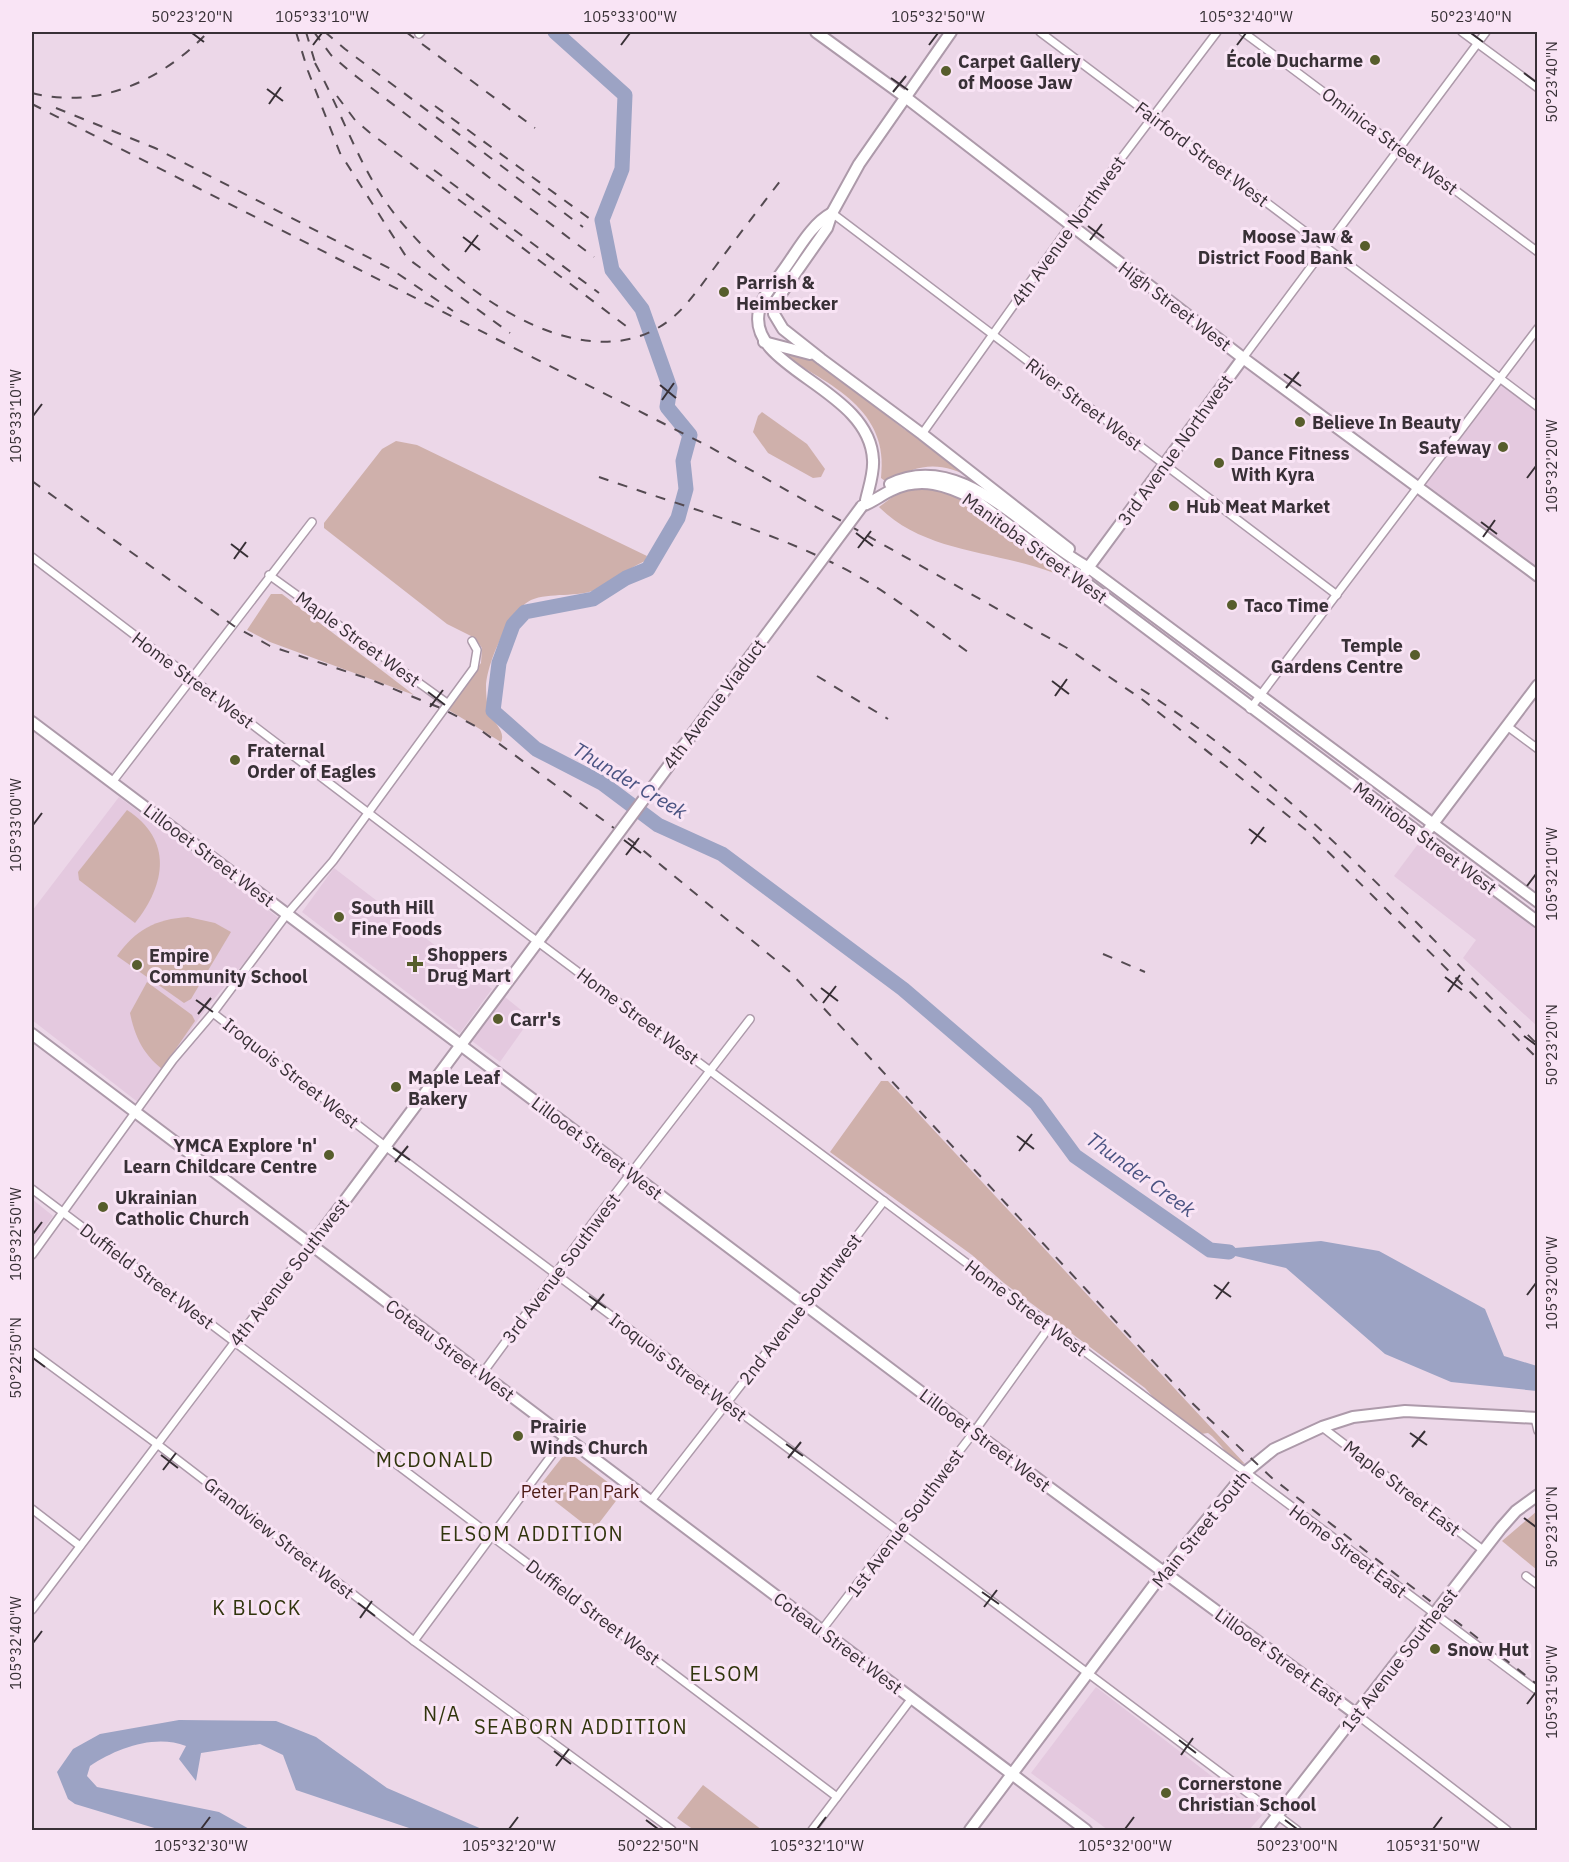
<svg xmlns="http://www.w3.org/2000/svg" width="1569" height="1862" font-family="'IBM Plex Sans',sans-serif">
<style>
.built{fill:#e4c9df}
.green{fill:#cfb0ab}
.water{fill:#9ca3c4}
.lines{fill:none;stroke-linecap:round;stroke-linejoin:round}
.river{stroke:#9ca3c4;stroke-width:15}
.street-casing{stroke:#ad9aaa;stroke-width:10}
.secondary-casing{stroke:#ad9aaa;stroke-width:14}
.primary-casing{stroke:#ad9aaa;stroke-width:14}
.street{stroke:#fff;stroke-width:7}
.secondary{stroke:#fff;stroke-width:10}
.primary{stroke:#fff;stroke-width:10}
.rail{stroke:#544a51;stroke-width:2;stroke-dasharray:10 10;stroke-linecap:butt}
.secondary-bridge-casing{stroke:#ad9aaa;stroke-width:14;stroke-linecap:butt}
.secondary-bridge{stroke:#fff;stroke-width:10}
.ticks{fill:none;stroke:#383036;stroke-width:2}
.poi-dot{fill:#575d2c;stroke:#f9e4f5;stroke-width:2}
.labels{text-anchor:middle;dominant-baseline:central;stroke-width:6;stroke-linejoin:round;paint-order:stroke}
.poi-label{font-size:18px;font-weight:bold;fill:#383036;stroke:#f9e4f5;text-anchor:start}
.street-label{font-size:18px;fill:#383036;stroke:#f9e4f5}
.park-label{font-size:18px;fill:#4c1a14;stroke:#f9e4f5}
.water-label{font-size:20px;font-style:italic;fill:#4a5382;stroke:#f9e4f5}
.neighbourhood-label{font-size:20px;letter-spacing:1.5px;fill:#31350d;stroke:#f9e4f5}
.neatline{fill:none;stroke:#383036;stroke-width:2}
.ticks-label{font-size:15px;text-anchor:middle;fill:#383036}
</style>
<rect width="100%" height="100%" fill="#ecd7e8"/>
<g class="built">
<polygon points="1500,378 1537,407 1537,576 1418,487"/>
<polygon points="119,797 280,919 205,1010 139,1103 32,1020 32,911"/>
<polygon points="1424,836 1537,922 1537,1026 1463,958 1476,940 1394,876"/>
<polygon points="334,868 492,989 460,1033 302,912"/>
<polygon points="505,997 531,1018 500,1062 472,1041"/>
<polygon points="32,1199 53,1216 32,1244"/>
<polygon points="1096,1687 1262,1815 1249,1830 1108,1830 1031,1773"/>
</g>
<g class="green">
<path d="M789 353 812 360 830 372 905 430 923 437 978 480C937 461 925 463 885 481L881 478C890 409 830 385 781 354Z"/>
<polygon points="762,412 807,444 825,469 821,477 813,478 768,453 753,432 758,416"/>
<path d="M396 441 417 445 647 556 645 561C628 568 615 581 598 589 577 598 550 592 531 600 510 610 486 664 486 687 486 695 487 707 490 714 494 723 506 732 501 742L447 709 481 663 482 648 475 638 447 624 324 528V523L382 449Z"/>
<path d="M932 486 968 501 1020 541 1054 573C998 551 924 553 879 507L899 492Z"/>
<polygon points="271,594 282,594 414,695 270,642 247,630"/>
<path d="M127 810C173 840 166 884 135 923L79 880 78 872Z"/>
<path d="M188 917 215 923 231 932 191 999 184 1003 117 956C135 930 156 919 188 917Z"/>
<path d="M147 982 192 1015 195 1021 162 1069C143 1054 135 1037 130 1013Z"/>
<path d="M881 1081H888L1245 1464C1230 1463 1220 1441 1208 1433L1201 1434 1154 1398 1145 1388 1004 1283 972 1255 830 1152Z"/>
<polygon points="567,1451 622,1493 593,1531 538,1488"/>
<polygon points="1537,1511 1537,1570 1502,1541"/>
<polygon points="703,1785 762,1830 694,1830 677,1818"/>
</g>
<g class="water">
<polygon points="1321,1241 1379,1251 1485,1309 1504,1356 1537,1366 1537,1391 1451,1382 1385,1354 1286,1268 1210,1250"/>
<path d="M179 1720 276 1721 316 1737 387 1788 484 1830H415L296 1790 283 1755 260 1744 201 1753 196 1781 179 1759 186 1746C155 1734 117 1748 90 1766L87 1776 97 1787 219 1812 251 1830H161L75 1804 68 1799 57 1772 73 1749 100 1734Z"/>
</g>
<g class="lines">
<polyline class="river" points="555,32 625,95 622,169 602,220 612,270 642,309 670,388 667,407 690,435 683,461 686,489 678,518 648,569 626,578 593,599 525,612 513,625 499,663 493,711 536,749 602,783 658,825 722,854 903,989 1036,1103 1075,1156 1210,1250 1229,1252"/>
<g class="street-casing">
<g id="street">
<polyline points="1040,32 1538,407"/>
<polyline points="1243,32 1538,252"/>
<polyline points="1462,32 1538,88"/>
<polyline points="419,34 421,32"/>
<polyline points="832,213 1337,595"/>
<polyline points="1243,358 1486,32"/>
<polyline points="922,434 1070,226 1217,32"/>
<polyline points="32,557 538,942 1538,1691"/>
<polyline points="269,575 447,703"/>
<polyline points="1250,709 1538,328"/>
<polyline points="1507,726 1538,749"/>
<polyline points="113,781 312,522"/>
<polyline points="213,1013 385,1146 1297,1830"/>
<polyline points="32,1189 837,1797"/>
<polyline points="32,1255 173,1060 213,1013 287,914 333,861 474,668 477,650 472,641"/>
<polyline points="32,1352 157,1444 414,1641 672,1830"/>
<polyline points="482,1374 594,1221 750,1019"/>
<polyline points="1535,1418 1538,1431"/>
<polyline points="1322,1427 1483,1550"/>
<polyline points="650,1502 884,1201"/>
<polyline points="32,1509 80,1546"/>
<polyline points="1526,1576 1538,1585"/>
<polyline points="32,1610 271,1294 311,1246"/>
<polyline points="821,1631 974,1432 1050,1326"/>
<polyline points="414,1641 565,1437"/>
<polyline points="1356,1714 1507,1830"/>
<polyline points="812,1830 912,1698"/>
</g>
</g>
<g class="secondary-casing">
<g id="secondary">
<polyline points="816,32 904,96 1243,358 1538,576"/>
<polyline points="951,32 859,164 832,213 827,228 776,301 774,314 783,329 821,359 922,434 1069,549"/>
<path d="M832 213C810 225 797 252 782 272 774 284 762 296 759 311 746 369 870 388 873 460 874 473 869 487 866 500"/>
<polyline points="764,342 810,354"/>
<path d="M890 484C963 448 1029 537 1089 568L1538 902"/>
<path d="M862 506C873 502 881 495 892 490 921 476 947 485 974 499L1538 922"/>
<polyline points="1085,572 1243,358"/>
<polyline points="32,722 974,1432 1356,1714"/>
<polyline points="1429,829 1538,685"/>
<polyline points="32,1034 1086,1830"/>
<polyline points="311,1246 545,932"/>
</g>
</g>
<g class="primary-casing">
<g id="primary">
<polyline points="970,1830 1163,1573 1247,1471 1274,1449 1322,1427 1353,1417 1405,1411 1538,1418"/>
<polyline points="1266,1830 1501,1528 1516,1511 1538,1495"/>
</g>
</g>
<use href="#street" class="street"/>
<use href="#secondary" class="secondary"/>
<use href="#primary" class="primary"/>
<g class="rail">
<polyline points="296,32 308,71 340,153 407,258 510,333"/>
<polyline points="306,32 317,69"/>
<polyline points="314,32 331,55 353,74 594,257"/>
<polyline points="325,32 345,49 583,227"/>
<polyline points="406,32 535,128"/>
<path d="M315 63C340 109 356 158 385 201 437 276 580 391 671 319 689 304 701 285 715 267 738 236 761 206 784 176"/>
<path d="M32 93C99 110 163 80 208 32"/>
<polyline points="337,96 355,120 369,132 626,326"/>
<polyline points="32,104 708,446 1067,648 1143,700 1306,830 1538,1059"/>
<polyline points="435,106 590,219"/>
<polyline points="56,108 155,148 391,269 453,311"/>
<polyline points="434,170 599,293"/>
<path d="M599 477C679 505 763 528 839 566 885 589 926 622 968 652"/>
<polyline points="32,481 234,626 270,646 369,679 443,709 475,726 633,842 789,971 1191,1402 1272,1478 1538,1685"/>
<polyline points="817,676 888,719"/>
<path d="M1141 689C1292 785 1412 920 1538 1045"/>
<polyline points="1103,954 1145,972"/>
</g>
<g class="secondary-bridge-casing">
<polyline id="secondary-bridge" points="545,932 862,506"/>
</g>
<use href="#secondary-bridge" class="secondary-bridge"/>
</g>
<path class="ticks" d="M192 33 204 42M1471 33 1483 42M313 45 322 33M621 45 630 33M929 45 938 33M1237 45 1246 33M1524 73 1536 82M891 78 908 90M267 89 283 101M893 92 906 76M269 104 281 87M1088 226 1104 238M463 237 480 250M1090 240 1102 224M465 252 478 235M1284 374 1301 386M660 385 676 398M1286 388 1299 372M662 400 674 383M33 416 42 404M1527 478 1536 466M1481 522 1497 534M856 533 873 546M1483 537 1495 520M231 544 248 557M858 548 871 531M234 559 246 542M1052 681 1069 694M428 692 445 705M1055 696 1067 679M430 707 443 690M33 825 42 813M1249 829 1266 842M624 840 641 853M1251 844 1264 827M626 855 639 838M1527 886 1536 874M1445 977 1462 990M821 988 838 1001M1448 992 1460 975M196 1000 213 1012M823 1003 836 986M198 1014 211 998M1524 1036 1536 1045M1017 1136 1034 1149M393 1148 410 1160M1019 1151 1032 1134M395 1162 408 1146M33 1234 42 1222M1214 1285 1231 1297M1527 1295 1536 1283M589 1296 606 1308M1216 1299 1229 1282M591 1310 604 1294M33 1358 45 1367M1410 1433 1427 1445M786 1444 803 1456M1412 1447 1425 1431M161 1455 178 1468M788 1458 801 1442M163 1470 176 1453M1524 1518 1536 1527M982 1592 999 1604M358 1603 375 1616M984 1607 997 1590M360 1618 372 1601M33 1643 42 1631M1527 1704 1536 1692M1179 1740 1196 1753M554 1751 571 1764M1181 1755 1193 1738M556 1766 569 1749M646 1820 658 1829M1285 1820 1297 1829M201 1829 210 1817M509 1829 518 1817M817 1829 826 1817M1125 1829 1134 1817M1433 1829 1442 1817"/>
<g class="poi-dot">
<circle cx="1375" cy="60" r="6"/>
<circle cx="946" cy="71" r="6"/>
<circle cx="1365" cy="246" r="6"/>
<circle cx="724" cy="292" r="6"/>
<circle cx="1300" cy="422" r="6"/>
<circle cx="1503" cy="447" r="6"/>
<circle cx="1219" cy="463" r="6"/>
<circle cx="1174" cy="506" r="6"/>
<circle cx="1232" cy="605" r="6"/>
<circle cx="1415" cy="655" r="6"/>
<circle cx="235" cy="760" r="6"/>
<circle cx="339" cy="917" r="6"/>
<path d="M412 955h6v6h6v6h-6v6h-6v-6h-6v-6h6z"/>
<circle cx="137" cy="965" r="6"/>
<circle cx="498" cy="1019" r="6"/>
<circle cx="396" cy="1087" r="6"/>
<circle cx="329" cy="1155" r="6"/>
<circle cx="103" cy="1207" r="6"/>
<circle cx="518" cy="1436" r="6"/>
<circle cx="1435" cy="1649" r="6"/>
<circle cx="1166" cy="1793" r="6"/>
</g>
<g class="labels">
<g class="poi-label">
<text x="1363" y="60" text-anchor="end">École Ducharme</text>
<text x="958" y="61">Carpet Gallery<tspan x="958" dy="21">of Moose Jaw</tspan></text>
<text x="1353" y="236" text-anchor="end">Moose Jaw &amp;<tspan x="1353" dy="21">District Food Bank</tspan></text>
<text x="736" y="282">Parrish &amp;<tspan x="736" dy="21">Heimbecker</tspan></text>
<text x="1312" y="422">Believe In Beauty</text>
<text x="1491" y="447" text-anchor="end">Safeway</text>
<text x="1231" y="453">Dance Fitness<tspan x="1231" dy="21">With Kyra</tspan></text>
<text x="1186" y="506">Hub Meat Market</text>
<text x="1244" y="605">Taco Time</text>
<text x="1403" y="645" text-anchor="end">Temple<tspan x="1403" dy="21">Gardens Centre</tspan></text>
<text x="247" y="750">Fraternal<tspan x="247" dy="21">Order of Eagles</tspan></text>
<text x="351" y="907">South Hill<tspan x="351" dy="21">Fine Foods</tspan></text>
<text x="427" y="954">Shoppers<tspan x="427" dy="21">Drug Mart</tspan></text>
<text x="149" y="955">Empire<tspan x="149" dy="21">Community School</tspan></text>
<text x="510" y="1019">Carr's</text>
<text x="408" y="1077">Maple Leaf<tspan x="408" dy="21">Bakery</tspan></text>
<text x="317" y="1145" text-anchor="end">YMCA Explore 'n'<tspan x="317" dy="21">Learn Childcare Centre</tspan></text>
<text x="115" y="1197">Ukrainian<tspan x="115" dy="21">Catholic Church</tspan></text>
<text x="530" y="1426">Prairie<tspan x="530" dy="21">Winds Church</tspan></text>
<text x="1447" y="1649">Snow Hut</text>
<text x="1178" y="1783">Cornerstone<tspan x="1178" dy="21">Christian School</tspan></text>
</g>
<g class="street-label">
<text transform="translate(1390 141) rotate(37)">Ominica Street West</text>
<text transform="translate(1202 154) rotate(37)">Fairford Street West</text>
<text transform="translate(1068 231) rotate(-54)">4th Avenue Northwest</text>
<text transform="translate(1175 306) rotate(37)">High Street West</text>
<text transform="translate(1084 404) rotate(37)">River Street West</text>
<text transform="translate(1175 450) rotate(-54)">3rd Avenue Northwest</text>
<text transform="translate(1035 548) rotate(36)">Manitoba Street West</text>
<text transform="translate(358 639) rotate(36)">Maple Street West</text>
<text transform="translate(193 680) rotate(37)">Home Street West</text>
<text transform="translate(714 704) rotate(-53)">4th Avenue Viaduct</text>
<text transform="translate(1425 838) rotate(37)">Manitoba Street West</text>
<text transform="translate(209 855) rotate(37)">Lillooet Street West</text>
<text transform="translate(638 1016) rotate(37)">Home Street West</text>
<text transform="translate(291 1073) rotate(38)">Iroquois Street West</text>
<text transform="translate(597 1148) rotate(37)">Lillooet Street West</text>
<text transform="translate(561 1268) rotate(-53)">3rd Avenue Southwest</text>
<text transform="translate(289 1272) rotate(-52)">4th Avenue Southwest</text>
<text transform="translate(147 1276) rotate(37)">Duffield Street West</text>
<text transform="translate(1026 1308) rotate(37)">Home Street West</text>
<text transform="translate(800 1309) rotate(-52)">2nd Avenue Southwest</text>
<text transform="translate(450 1350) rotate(37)">Coteau Street West</text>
<text transform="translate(678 1367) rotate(37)">Iroquois Street West</text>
<text transform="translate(985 1440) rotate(37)">Lillooet Street West</text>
<text transform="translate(1402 1488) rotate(38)">Maple Street East</text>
<text transform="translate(905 1523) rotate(-53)">1st Avenue Southwest</text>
<text transform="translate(1201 1529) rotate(-51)">Main Street South</text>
<text transform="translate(279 1538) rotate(38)">Grandview Street West</text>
<text transform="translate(1348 1551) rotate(37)">Home Street East</text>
<text transform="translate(593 1612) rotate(37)">Duffield Street West</text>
<text transform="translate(838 1643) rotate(37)">Coteau Street West</text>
<text transform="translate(1279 1657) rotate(36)">Lillooet Street East</text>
<text transform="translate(1399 1660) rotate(-52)">1st Avenue Southeast</text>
</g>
<g class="park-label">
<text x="580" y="1491">Peter Pan Park</text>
</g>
<g class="water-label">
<text transform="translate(630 780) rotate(31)">Thunder Creek</text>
<text transform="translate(1141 1174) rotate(36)">Thunder Creek</text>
</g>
<g class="neighbourhood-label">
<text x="435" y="1459">MCDONALD</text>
<text x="532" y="1533">ELSOM ADDITION</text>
<text x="257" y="1607">K BLOCK</text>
<text x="725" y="1673">ELSOM</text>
<text x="442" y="1713">N/A</text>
<text x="581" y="1726">SEABORN ADDITION</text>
</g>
</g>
<rect width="1569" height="1862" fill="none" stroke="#f9e4f5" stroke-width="66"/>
<rect x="33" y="33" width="1503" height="1796" class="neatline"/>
<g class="ticks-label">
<text x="192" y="22">50°23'20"N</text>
<text x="322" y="22">105°33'10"W</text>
<text x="630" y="22">105°33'00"W</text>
<text x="938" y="22">105°32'50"W</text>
<text x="1246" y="22">105°32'40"W</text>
<text x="1471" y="22">50°23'40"N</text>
<text transform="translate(1552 82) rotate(-90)" y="5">50°23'40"N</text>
<text transform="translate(16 416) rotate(-90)" y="5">105°33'10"W</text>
<text transform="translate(1552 466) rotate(-90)" y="5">105°32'20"W</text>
<text transform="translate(16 825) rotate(-90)" y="5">105°33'00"W</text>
<text transform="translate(1552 874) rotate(-90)" y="5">105°32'10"W</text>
<text transform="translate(1552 1045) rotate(-90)" y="5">50°23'20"N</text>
<text transform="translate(16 1234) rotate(-90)" y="5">105°32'50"W</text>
<text transform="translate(1552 1283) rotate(-90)" y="5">105°32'00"W</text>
<text transform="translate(16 1358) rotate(-90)" y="5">50°22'50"N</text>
<text transform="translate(1552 1527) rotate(-90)" y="5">50°23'10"N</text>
<text transform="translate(16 1643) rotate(-90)" y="5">105°32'40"W</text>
<text transform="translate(1552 1692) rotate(-90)" y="5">105°31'50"W</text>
<text x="201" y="1851">105°32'30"W</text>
<text x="509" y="1851">105°32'20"W</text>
<text x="658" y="1851">50°22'50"N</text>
<text x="817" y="1851">105°32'10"W</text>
<text x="1125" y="1851">105°32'00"W</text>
<text x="1297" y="1851">50°23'00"N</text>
<text x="1433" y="1851">105°31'50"W</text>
</g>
</svg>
